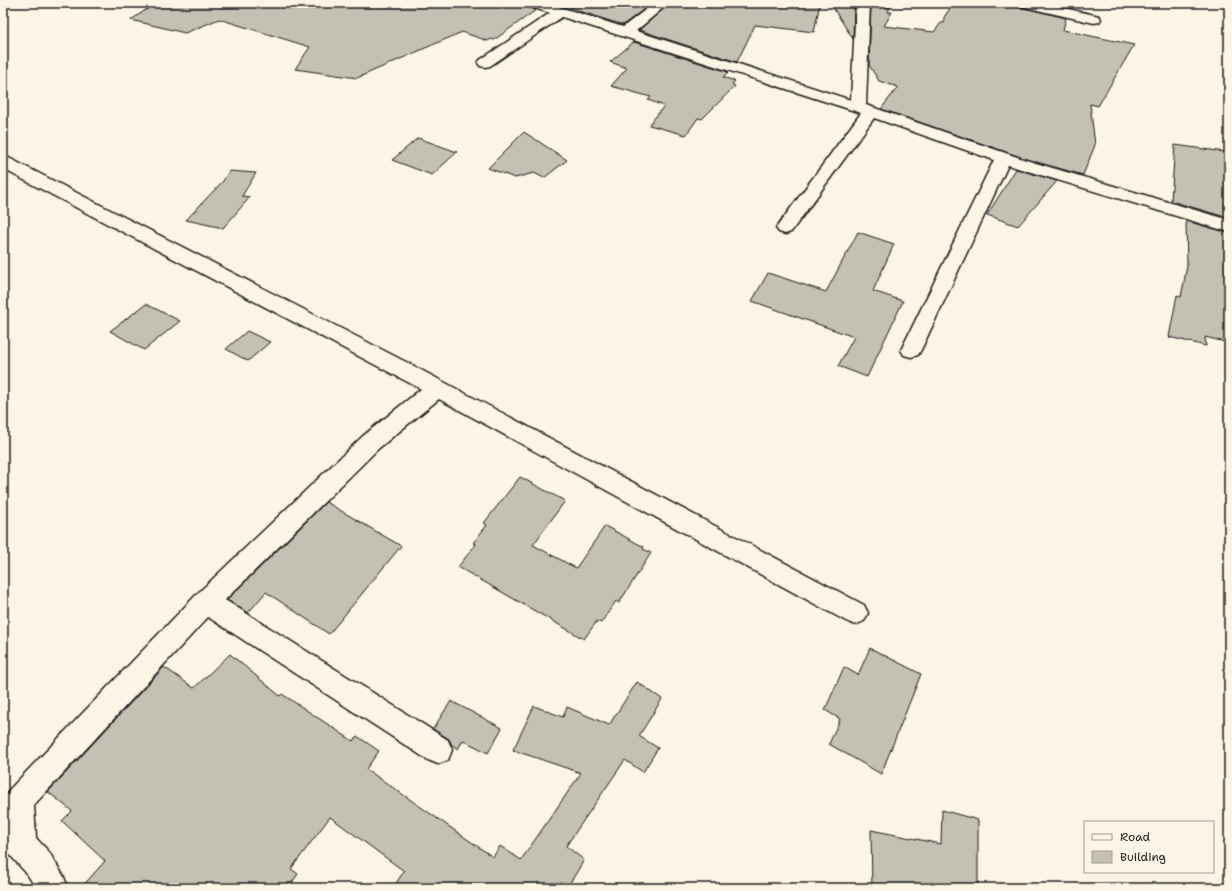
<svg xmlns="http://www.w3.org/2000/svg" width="1232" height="891" font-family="'Shantell Sans',sans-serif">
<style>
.building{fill:#c4c0b3;stroke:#1c1c1c}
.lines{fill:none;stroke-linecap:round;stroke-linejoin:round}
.minor-casing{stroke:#1c1c1c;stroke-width:3}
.minor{fill:#fcf5e5;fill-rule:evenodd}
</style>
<rect width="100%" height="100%" fill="#fcf5e5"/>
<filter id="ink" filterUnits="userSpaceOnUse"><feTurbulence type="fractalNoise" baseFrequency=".025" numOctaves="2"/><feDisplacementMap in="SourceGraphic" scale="8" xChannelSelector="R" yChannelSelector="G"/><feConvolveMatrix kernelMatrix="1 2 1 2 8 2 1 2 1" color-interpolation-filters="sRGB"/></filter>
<g filter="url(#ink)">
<g class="building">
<polygon points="156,3 525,3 528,7 536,10 494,40 491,39 488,41 462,32 357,78 295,69 310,47 219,19 185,33 131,20"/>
<polygon points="561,3 652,3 623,25 579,11"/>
<polygon points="670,3 820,3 814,32 755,25 737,62 639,30"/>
<polygon points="830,3 854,3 853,39"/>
<polygon points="954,3 1017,3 1020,7 1066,18 1063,30 1134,45 1098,106 1090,104 1095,145 1083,175 1029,160 881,109 898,87 879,81 869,65 871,5 890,7 888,12 892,12 884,26 934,32 941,23 944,23 944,17"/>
<polygon points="634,42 728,72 723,77 735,81 732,84 735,86 702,119 698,118 686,135 649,125 664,106 648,100 651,97 611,86 627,68 610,62"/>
<polygon points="524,132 567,160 544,178 534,173 515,178 488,168"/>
<polygon points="418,138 457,152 432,175 392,160"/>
<polygon points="1175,145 1225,152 1229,174 1229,218 1171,201"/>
<polygon points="1016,169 1057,181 1018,226 987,215"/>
<polygon points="229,171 256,173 242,196 250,197 223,228 186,220 223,181"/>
<polygon points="1186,221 1229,233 1229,343 1205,337 1206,346 1169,337 1177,295 1181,297 1187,266"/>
<polygon points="858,232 894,244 873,291 903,301 867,377 838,366 854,337 752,301 768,273 826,292"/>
<polygon points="146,304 180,321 144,350 110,331"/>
<polygon points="247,331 270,342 248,361 226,349"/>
<polygon points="520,477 565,501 533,545 576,568 605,526 644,547 643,549 651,553 619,603 616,601 601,623 597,621 584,639 458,567 476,544 473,543 487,525 484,523"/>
<polygon points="326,502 401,546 329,634 266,592 248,613 227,600"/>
<polygon points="870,648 921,674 881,774 829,744 840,719 825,710 844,667 858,675"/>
<polygon points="230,654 280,696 282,694 353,741 357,736 379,751 366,769 493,857 500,846 521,860 581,773 513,750 534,706 563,717 567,707 609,725 637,682 662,699 639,736 658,748 643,772 625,760 566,846 584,860 567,888 393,888 404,871 330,817 291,869 298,874 288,888 81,888 105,861 62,821 72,811 48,792 164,667 194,688"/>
<polygon points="451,701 502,728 488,753 463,740 458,749 452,745 449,739 433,729"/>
<polygon points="942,810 978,820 978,888 872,888 871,830 941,844"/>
</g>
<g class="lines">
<g class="minor-casing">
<g id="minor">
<polygon points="526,3 547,3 623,27 654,3 669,3 636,31 851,100 856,3 870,3 866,105 1029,161 1229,220 1229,232 1008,165 921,350 918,355 911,357 904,355 901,350 994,160 874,118 791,232 785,234 779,232 776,228 779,224 861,113 562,17 490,66 485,67 480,66 478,63 480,60 550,13 528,6"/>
<polygon points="1018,3 1042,3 1099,16 1101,19 1099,22 1094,23 1020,6"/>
<polygon points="3,157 9,158 406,362 864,605 868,613 864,621 855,625 846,621 439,399 379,448 225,600 448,740 452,750 448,760 438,764 428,760 208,617 34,805 36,838 49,852 64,877 68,888 36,888 27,874 10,855 6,844 5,800 9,790 197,594 363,436 421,389 3,169"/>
</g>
</g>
<use href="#minor" class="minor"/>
</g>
</g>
<rect width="1232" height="891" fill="none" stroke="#fcf5e5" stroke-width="16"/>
<rect x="8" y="8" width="1216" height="875" fill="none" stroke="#1c1c1c" stroke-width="1.5" filter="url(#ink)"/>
<rect x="1084" y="821" width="130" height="52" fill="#fcf5e5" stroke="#a29e95"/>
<rect x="1092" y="834" width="20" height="6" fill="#fcf5e5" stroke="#a29e95"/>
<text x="1120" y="841" font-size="12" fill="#1c1c1c">Road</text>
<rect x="1092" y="851" width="20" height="12" fill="#c4c0b3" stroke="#a29e95"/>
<text x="1120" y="861" font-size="12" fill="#1c1c1c">Building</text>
</svg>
